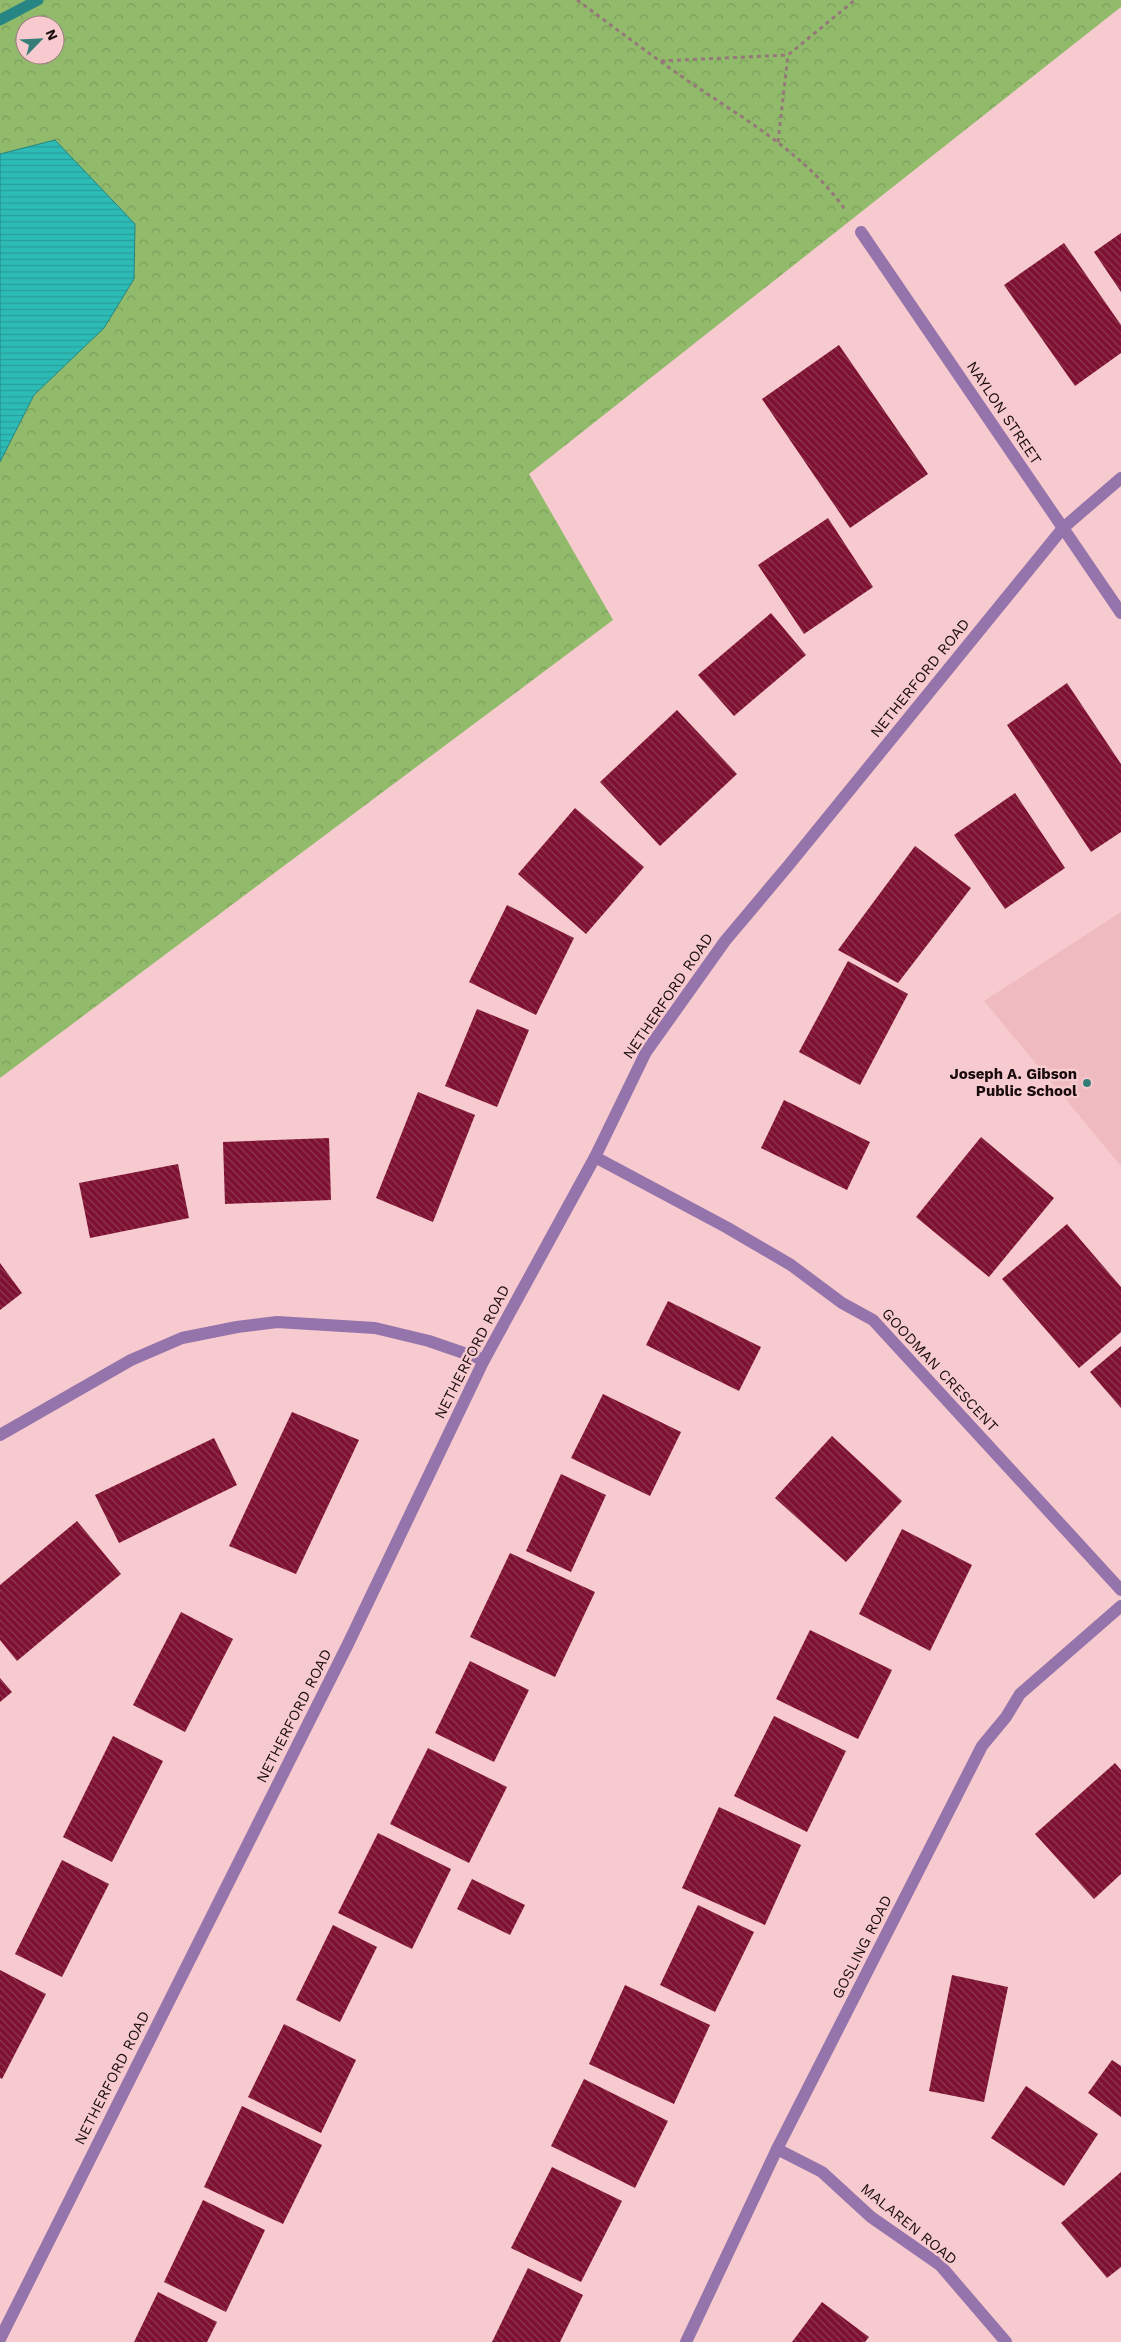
<svg xmlns="http://www.w3.org/2000/svg" width="1121" height="2342" font-family="'Work Sans',sans-serif">
<style>
.built{fill:#efbbc0}
.forest{fill:url(#forest-crowns);fill-rule:evenodd}
.water{fill:url(#water-rules);stroke:#278683}
.lines{fill:none;stroke-linecap:round;stroke-linejoin:round}
.stream{stroke:#278683;stroke-width:11}
.building{fill:url(#building-back-hatch)}
.path{stroke:#96777a;stroke-width:3;stroke-dasharray:4 4;stroke-linecap:butt}
.minor{stroke:#9573ab;stroke-width:12}
.poi-dot{fill:#347d79;stroke:#f6cace;stroke-width:2}
.labels{text-anchor:middle;dominant-baseline:central;stroke-width:5;stroke-linejoin:round;paint-order:stroke}
.street-label{font-size:15px;fill:#190b0d;stroke:#f6cace}
.poi-label{font-size:15px;font-weight:bold;fill:#190b0d;stroke:#f6cace;text-anchor:end}
</style>
<defs>
<pattern id="forest-crowns" width="20" height="18" patternUnits="userSpaceOnUse" patternTransform="scale(1.25)"><rect width="20" height="18" fill="#91ba6b"/><path d="M2 6a3 3 0 1 1 6 0M12 15a3 3 0 1 1 6 0" fill="none" stroke="#7c9f5c"/></pattern>
<pattern id="water-rules" width="6" height="5" patternUnits="userSpaceOnUse" patternTransform="scale(1.25)"><rect width="6" height="5" fill="#2dbbb6"/><path d="M0 2.5h6" fill="none" stroke="#279f9b"/></pattern>
<pattern id="building-back-hatch" width="6" height="6" patternUnits="userSpaceOnUse" patternTransform="scale(1.25)"><rect width="6" height="6" fill="#7e1031"/><path d="M-1 5l2 2M0 0l6 6M5-1l2 2" fill="none" stroke="#8d3a52"/></pattern>
</defs>
<rect width="100%" height="100%" fill="#f6cace"/>
<polygon class="built" points="1121,912 1121,1166 984,1001"/>
<path class="forest" d="M0 0H1121V7L529 474 613 620 0 1078ZM25 25H55V55H25Z"/>
<polygon class="water" points="55,140 135,224 134,279 104,328 34,395 0,462 0,154"/>
<g class="lines">
<polyline class="stream" points="0,20 38,0"/>
</g>
<g class="building">
<polygon points="1121,233 1121,292 1094,252"/>
<polygon points="1064,243 1121,325 1121,353 1075,386 1004,285"/>
<polygon points="839,345 928,474 850,528 762,399"/>
<polygon points="828,518 873,587 804,634 758,565"/>
<polygon points="771,613 806,655 734,716 698,675"/>
<polygon points="1067,683 1121,764 1121,832 1091,852 1007,725"/>
<polygon points="677,710 737,774 660,846 600,782"/>
<polygon points="1015,793 1065,868 1005,909 954,835"/>
<polygon points="575,808 644,867 586,934 518,874"/>
<polygon points="915,846 971,888 898,983 838,950"/>
<polygon points="507,905 574,938 536,1015 469,982"/>
<polygon points="848,961 908,994 860,1085 799,1052"/>
<polygon points="477,1009 529,1030 497,1107 445,1086"/>
<polygon points="418,1092 475,1115 433,1222 376,1198"/>
<polygon points="784,1100 870,1142 847,1190 761,1148"/>
<polygon points="981,1137 1054,1198 989,1277 916,1217"/>
<polygon points="329,1138 331,1200 225,1204 223,1142"/>
<polygon points="178,1164 189,1218 90,1238 79,1183"/>
<polygon points="1067,1224 1121,1287 1121,1332 1079,1368 1002,1279"/>
<polygon points="0,1263 22,1293 0,1310"/>
<polygon points="668,1301 761,1347 739,1391 646,1345"/>
<polygon points="1121,1346 1121,1408 1090,1372"/>
<polygon points="603,1394 681,1432 650,1496 571,1458"/>
<polygon points="292,1412 359,1440 296,1574 229,1546"/>
<polygon points="832,1436 902,1501 846,1562 775,1498"/>
<polygon points="214,1438 237,1485 119,1543 95,1495"/>
<polygon points="561,1474 606,1495 571,1572 526,1551"/>
<polygon points="77,1521 121,1574 17,1661 0,1640 0,1585"/>
<polygon points="902,1529 972,1565 930,1651 859,1614"/>
<polygon points="510,1553 595,1592 555,1677 470,1637"/>
<polygon points="181,1612 233,1639 185,1732 133,1705"/>
<polygon points="810,1630 892,1670 858,1739 776,1699"/>
<polygon points="470,1661 529,1690 494,1762 435,1733"/>
<polygon points="0,1678 12,1692 0,1702"/>
<polygon points="774,1716 846,1751 807,1832 734,1796"/>
<polygon points="113,1736 163,1761 112,1862 63,1837"/>
<polygon points="428,1748 507,1787 469,1863 390,1824"/>
<polygon points="1115,1763 1121,1770 1121,1874 1094,1899 1035,1834"/>
<polygon points="719,1807 801,1845 765,1925 682,1888"/>
<polygon points="378,1833 451,1869 412,1949 338,1913"/>
<polygon points="62,1860 109,1884 62,1977 15,1954"/>
<polygon points="472,1879 525,1905 510,1935 457,1909"/>
<polygon points="698,1905 754,1932 715,2012 660,1985"/>
<polygon points="333,1925 377,1947 340,2022 296,2000"/>
<polygon points="0,1970 46,1994 2,2079 0,2078"/>
<polygon points="952,1975 1008,1987 984,2102 929,2091"/>
<polygon points="625,1985 710,2025 674,2104 589,2064"/>
<polygon points="284,2024 356,2060 321,2133 248,2097"/>
<polygon points="1112,2060 1121,2066 1121,2117 1088,2093"/>
<polygon points="584,2079 668,2121 635,2188 551,2146"/>
<polygon points="1026,2086 1098,2134 1064,2186 991,2138"/>
<polygon points="242,2106 322,2145 283,2224 204,2187"/>
<polygon points="552,2167 622,2201 581,2282 511,2248"/>
<polygon points="1121,2172 1121,2267 1107,2278 1061,2223"/>
<polygon points="203,2200 265,2230 226,2312 164,2282"/>
<polygon points="528,2268 583,2295 560,2342 492,2342"/>
<polygon points="158,2292 217,2322 207,2342 134,2342"/>
<polygon points="822,2302 869,2337 865,2342 792,2342"/>
</g>
<g class="lines">
<g class="path">
<path d="M577 0C615 28 652 56 691 83 746 120 808 156 846 211"/>
<polyline points="661,61 788,55 855,0"/>
<polyline points="778,142 788,55"/>
</g>
<g class="minor">
<polyline points="861,232 1121,613"/>
<polyline points="595,1157 726,1227 791,1265 842,1303 873,1320 1121,1590"/>
<polyline points="0,1435 131,1360 182,1338 237,1327 277,1322 375,1328 429,1341 484,1360"/>
<polyline points="777,2149 822,2172 871,2217 940,2265 1006,2342"/>
<polyline points="0,2339 348,1644 484,1360 595,1157 646,1052 725,941 788,866 1063,528 1121,478"/>
<polyline points="686,2342 777,2149 982,1746 1006,1717 1020,1694 1121,1606"/>
</g>
</g>
<circle class="poi-dot" cx="1087" cy="1083" r="5"/>
<g class="labels">
<g class="street-label">
<text transform="translate(1004 413) rotate(56)">NAYLON STREET</text>
<text transform="translate(920 678) rotate(-51)">NETHERFORD ROAD</text>
<text transform="translate(668 996) rotate(-56)">NETHERFORD ROAD</text>
<text transform="translate(472 1352) rotate(-63)">NETHERFORD ROAD</text>
<text transform="translate(940 1370) rotate(47)">GOODMAN CRESCENT</text>
<text transform="translate(294 1716) rotate(-63)">NETHERFORD ROAD</text>
<text transform="translate(862 1947) rotate(-63)">GOSLING ROAD</text>
<text transform="translate(112 2078) rotate(-63)">NETHERFORD ROAD</text>
<text transform="translate(909 2224) rotate(39)">MALAREN ROAD</text>
</g>
<g class="poi-label">
<text x="1077" y="1074">Joseph A. Gibson<tspan x="1077" dy="17">Public School</tspan></text>
</g>
</g>
<g transform="translate(40 40) rotate(66)"><circle r="24" fill="#f6cace" stroke="#9e7e81"/>
<path d="M0-4L9 19L0 12L-9 19Z" fill="#347d79"/>
<text y="-8" font-size="14" font-weight="bold" text-anchor="middle" fill="#190b0d">N</text>
</g>
</svg>
